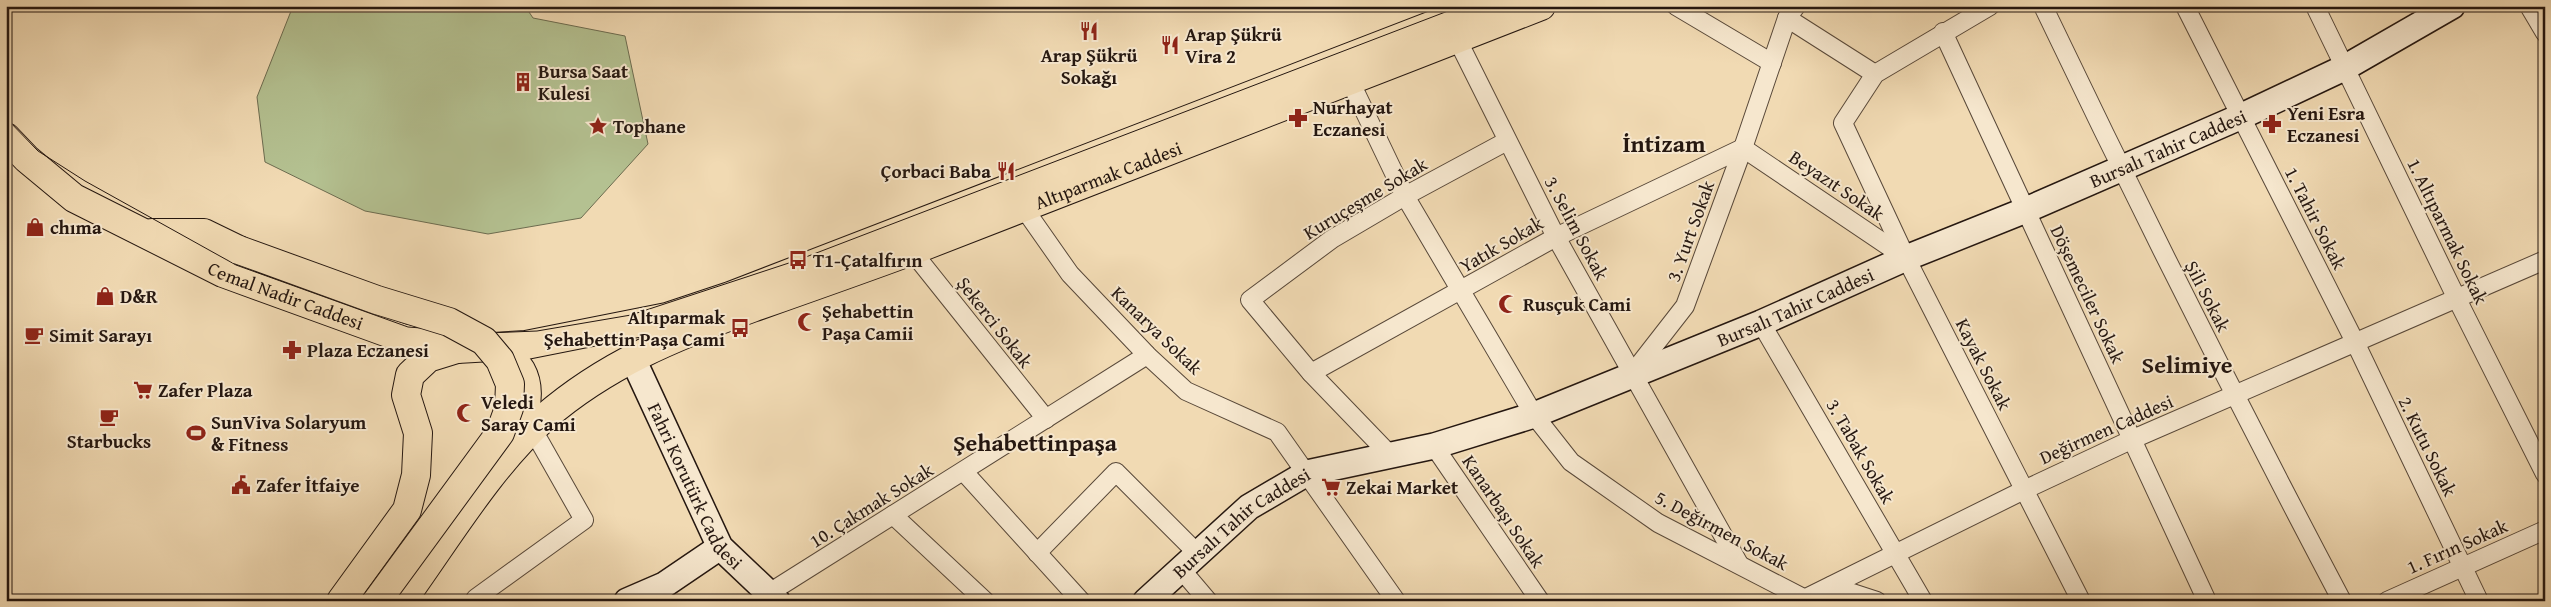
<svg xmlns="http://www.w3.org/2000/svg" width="2551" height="607" font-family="'Gentium Book Plus',serif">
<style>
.green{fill:#b4c191;stroke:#6c6c50}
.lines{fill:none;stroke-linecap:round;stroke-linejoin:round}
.minor-casing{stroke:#584839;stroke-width:20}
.secondary-casing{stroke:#251710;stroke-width:28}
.primary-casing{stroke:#251710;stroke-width:30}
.minor{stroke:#f6e7ce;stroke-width:18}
.secondary{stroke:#f6e7ce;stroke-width:25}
.primary{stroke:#f1dab3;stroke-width:28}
.tram{stroke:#251710;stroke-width:1}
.primary-bridge-casing{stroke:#251710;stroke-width:30;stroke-linecap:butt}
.primary-bridge{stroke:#f1dab3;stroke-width:28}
.labels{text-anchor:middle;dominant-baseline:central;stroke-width:4;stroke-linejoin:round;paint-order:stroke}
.poi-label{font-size:19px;font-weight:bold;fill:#251710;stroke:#f6e7ce;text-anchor:start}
.street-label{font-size:19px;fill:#251710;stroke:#f6e7ce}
.district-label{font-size:24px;font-weight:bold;fill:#251710;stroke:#f6e7ce}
</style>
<rect width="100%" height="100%" fill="#f1dab3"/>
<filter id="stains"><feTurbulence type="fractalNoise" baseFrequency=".004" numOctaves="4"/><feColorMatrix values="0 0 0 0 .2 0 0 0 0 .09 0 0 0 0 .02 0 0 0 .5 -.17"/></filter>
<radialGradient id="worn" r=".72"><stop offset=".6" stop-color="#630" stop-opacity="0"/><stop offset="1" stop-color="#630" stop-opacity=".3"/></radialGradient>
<polygon class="green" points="293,6 525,6 533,18 625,36 648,144 581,218 488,234 365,211 265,162 257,97"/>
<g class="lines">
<g class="minor-casing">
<g id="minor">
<polyline points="1676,6 1772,63"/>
<polyline points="1990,6 1875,74 1843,123 1906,258 2081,601"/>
<path d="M2043 6C2139 207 2238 404 2342 601"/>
<polyline points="2185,6 2355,342 2479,601"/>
<polyline points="2315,6 2456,297 2545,474"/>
<polyline points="2529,6 2545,33"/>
<polyline points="1787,18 1875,74"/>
<polyline points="1943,32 2207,601"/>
<polyline points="1457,39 1556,237 1739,564"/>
<polyline points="1350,81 1405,196 1534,415 1571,462 1658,523 1809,601"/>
<polyline points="1023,207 1070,274 1147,355 1186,391 1277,432 1396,601"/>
<polyline points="911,250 1046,419"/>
<polyline points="1761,323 1923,601"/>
<polyline points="1311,373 1556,237 1743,148 1906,258"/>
<polyline points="1632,374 1685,306 1743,148 1787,18 1796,6"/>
<polyline points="1434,446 1540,601"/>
<polyline points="1391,456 1311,373 1250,300 1332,239 1405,196 1507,141"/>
<polyline points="964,472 1081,601"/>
<polyline points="893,515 985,601"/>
<polyline points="1037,553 1116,472 1197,553"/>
<polyline points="1180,568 1208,601"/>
<polyline points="1831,586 1877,601"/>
<polyline points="769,593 1147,355"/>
<polyline points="477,601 476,598 584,520 533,430"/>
<polyline points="1800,601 2024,490 2133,439 2545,260"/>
<polyline points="2387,601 2545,530"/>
</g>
</g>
<g class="secondary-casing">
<g id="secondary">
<path id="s1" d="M632 357 720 547 777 601"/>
<polyline points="627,601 664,585 720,547"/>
<path id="s2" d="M1146 601 1249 507 1307 473 1434 446 1534 415 1761 323 1906 258 2026 210 2242 116 2346 67 2452 6"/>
</g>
</g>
<g class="primary-casing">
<g id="primary">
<path id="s3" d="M6 137 27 159 74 198 223 273 402 338 457 349 526 345 667 317 730 296 1482 6"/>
<polyline points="152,233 204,233 239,250"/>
<path d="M498 349C506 355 516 361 521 370 534 393 523 424 510 445"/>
<polyline points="341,601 407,510 416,475 418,433 406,395 410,375 428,358 457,349"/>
<path id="s4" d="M402 601C445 542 489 467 544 418 606 364 676 336 752 308 806 289 860 270 914 250 1124 170 1332 87 1541 6"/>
</g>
</g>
<use href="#minor" class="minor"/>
<use href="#secondary" class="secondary"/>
<use href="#primary" class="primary"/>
<polyline class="tram" points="6,118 38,151 85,181 236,265 408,327 487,333 537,331 631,315 798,260 1461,6"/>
<g class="primary-bridge-casing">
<polyline id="primary-bridge" points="239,250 377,300 449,322 484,341 500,360 510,384 509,408 500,433 377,601"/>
</g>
<use href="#primary-bridge" class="primary-bridge"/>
</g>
<defs>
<g id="restaurant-bare" transform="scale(1.5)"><path d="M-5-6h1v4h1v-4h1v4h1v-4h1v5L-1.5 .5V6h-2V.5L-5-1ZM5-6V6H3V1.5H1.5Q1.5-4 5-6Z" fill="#8f2418" stroke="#f6e7ce" stroke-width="2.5" paint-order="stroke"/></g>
<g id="building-bare" transform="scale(1.5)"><path d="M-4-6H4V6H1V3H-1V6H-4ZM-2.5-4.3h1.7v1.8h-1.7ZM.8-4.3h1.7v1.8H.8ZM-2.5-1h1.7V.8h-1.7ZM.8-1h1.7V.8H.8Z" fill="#8f2418" stroke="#f6e7ce" stroke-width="2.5" paint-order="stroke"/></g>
<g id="pharmacy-bare" transform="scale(1.5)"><path d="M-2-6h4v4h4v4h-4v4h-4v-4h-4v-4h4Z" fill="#8f2418" stroke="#f6e7ce" stroke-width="2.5" paint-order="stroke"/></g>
<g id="sight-bare" transform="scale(1.5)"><path d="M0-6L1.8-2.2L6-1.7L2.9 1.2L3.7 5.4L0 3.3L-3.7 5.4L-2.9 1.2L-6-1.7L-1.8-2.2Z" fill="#8f2418" stroke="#f6e7ce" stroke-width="2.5" paint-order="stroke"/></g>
<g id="shop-bare" transform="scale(1.5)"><path d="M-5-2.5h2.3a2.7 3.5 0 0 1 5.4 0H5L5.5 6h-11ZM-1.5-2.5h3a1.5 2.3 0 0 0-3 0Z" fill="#8f2418" stroke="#f6e7ce" stroke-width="2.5" paint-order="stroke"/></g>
<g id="bus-bare" transform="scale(1.5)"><path d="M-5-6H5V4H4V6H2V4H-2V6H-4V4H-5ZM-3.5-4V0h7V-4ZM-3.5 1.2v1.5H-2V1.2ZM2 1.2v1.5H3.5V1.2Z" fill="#8f2418" stroke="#f6e7ce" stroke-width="2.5" paint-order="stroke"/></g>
<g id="mosque-bare" transform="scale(1.5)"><path d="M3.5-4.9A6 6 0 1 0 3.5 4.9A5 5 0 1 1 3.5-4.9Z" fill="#8f2418" stroke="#f6e7ce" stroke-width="2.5" paint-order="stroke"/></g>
<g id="cafe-bare" transform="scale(1.5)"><path d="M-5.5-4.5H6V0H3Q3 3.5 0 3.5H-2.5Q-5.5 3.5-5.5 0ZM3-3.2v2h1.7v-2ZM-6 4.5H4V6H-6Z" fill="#8f2418" stroke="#f6e7ce" stroke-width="2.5" paint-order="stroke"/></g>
<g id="supermarket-bare" transform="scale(1.5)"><path d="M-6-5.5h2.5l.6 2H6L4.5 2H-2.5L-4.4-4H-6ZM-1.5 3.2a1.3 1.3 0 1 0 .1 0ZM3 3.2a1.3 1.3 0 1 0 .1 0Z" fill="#8f2418" stroke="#f6e7ce" stroke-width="2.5" paint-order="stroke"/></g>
<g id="stadium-bare" transform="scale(1.5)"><path d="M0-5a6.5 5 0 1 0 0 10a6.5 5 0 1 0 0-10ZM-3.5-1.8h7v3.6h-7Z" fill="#8f2418" stroke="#f6e7ce" stroke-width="2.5" paint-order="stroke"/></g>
<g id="civic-bare" transform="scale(1.5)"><path d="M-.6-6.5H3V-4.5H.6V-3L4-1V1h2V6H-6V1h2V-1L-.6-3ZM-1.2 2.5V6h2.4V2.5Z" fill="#8f2418" stroke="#f6e7ce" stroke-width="2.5" paint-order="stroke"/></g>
</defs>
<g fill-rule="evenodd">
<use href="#restaurant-bare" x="1089" y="31"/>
<use href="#restaurant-bare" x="1170" y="45"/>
<use href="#building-bare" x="523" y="82"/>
<use href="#pharmacy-bare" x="1298" y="118"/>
<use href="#pharmacy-bare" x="2272" y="124"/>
<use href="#sight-bare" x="598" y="126"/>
<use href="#restaurant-bare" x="1006" y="171"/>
<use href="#shop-bare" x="35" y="227"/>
<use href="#bus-bare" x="798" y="260"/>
<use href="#shop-bare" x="105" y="296"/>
<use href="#mosque-bare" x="1508" y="304"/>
<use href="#mosque-bare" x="807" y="322"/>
<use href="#bus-bare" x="740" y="328"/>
<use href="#cafe-bare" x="34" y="335"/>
<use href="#pharmacy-bare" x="292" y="350"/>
<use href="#supermarket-bare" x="143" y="390"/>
<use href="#mosque-bare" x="466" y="413"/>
<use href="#cafe-bare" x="109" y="417"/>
<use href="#stadium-bare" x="196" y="433"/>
<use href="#civic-bare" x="241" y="485"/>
<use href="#supermarket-bare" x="1331" y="487"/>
</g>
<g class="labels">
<g class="poi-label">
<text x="1185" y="34">Arap Şükrü<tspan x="1185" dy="22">Vira 2</tspan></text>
<text x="1089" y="55" text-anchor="middle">Arap Şükrü<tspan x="1089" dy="22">Sokağı</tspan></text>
<text x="538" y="71">Bursa Saat<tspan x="538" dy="22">Kulesi</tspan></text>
<text x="1313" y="107">Nurhayat<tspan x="1313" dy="22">Eczanesi</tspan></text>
<text x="2287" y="113">Yeni Esra<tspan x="2287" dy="22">Eczanesi</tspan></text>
<text x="613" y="126">Tophane</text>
<text x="991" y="171" text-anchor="end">Çorbaci Baba</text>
<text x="50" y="227">chıma</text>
<text x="813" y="260">T1-Çatalfırın</text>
<text x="120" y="296">D&amp;R</text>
<text x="1523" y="304">Rusçuk Cami</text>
<text x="822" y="311">Şehabettin<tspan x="822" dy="22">Paşa Camii</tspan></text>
<text x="725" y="317" text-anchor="end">Altıparmak<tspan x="725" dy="22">Şehabettin Paşa Cami</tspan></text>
<text x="49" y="335">Simit Sarayı</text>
<text x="307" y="350">Plaza Eczanesi</text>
<text x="158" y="390">Zafer Plaza</text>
<text x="481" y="402">Veledi<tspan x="481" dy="22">Saray Cami</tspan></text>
<text x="211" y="422">SunViva Solaryum<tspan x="211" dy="22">&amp; Fitness</tspan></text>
<text x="109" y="441" text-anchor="middle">Starbucks</text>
<text x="256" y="485">Zafer İtfaiye</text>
<text x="1346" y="487">Zekai Market</text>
</g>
<g class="street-label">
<text stroke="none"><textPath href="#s2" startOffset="1129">Bursalı Tahir Caddesi</textPath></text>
<text stroke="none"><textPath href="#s4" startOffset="849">Altıparmak Caddesi</textPath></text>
<text transform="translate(1837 185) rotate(34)">Beyazıt Sokak</text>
<text transform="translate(1365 198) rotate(-31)">Kuruçeşme Sokak</text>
<text transform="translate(2316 218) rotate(63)">1. Tahir Sokak</text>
<text transform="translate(1577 228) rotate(62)">3. Selim Sokak</text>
<text transform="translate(1690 231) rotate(-70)">3. Yurt Sokak</text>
<text transform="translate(2448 231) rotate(64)">1. Altıparmak Sokak</text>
<text transform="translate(1501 244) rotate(-30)">Yatık Sokak</text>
<text stroke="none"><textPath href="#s3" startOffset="325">Cemal Nadir Caddesi</textPath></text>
<text transform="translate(2088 294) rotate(65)">Döşemeciler Sokak</text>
<text transform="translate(2208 296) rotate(63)">Şili Sokak</text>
<text stroke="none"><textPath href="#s2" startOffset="724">Bursalı Tahir Caddesi</textPath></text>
<text transform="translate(995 322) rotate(52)">Şekerci Sokak</text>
<text transform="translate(1157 330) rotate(44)">Kanarya Sokak</text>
<text transform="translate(1984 364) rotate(63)">Kayak Sokak</text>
<text transform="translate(2106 429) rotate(-24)">Değirmen Caddesi</text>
<text transform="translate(2428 446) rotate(64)">2. Kutu Sokak</text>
<text transform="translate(1861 451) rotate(60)">3. Tabak Sokak</text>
<text stroke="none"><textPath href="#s1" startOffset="144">Fahri Korutürk Caddesi</textPath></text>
<text transform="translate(871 505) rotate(-32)">10. Çakmak Sokak</text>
<text transform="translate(1504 511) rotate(56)">Kanarbaşı Sokak</text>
<text stroke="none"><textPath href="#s2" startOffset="124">Bursalı Tahir Caddesi</textPath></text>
<text transform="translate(1722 530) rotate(28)">5. Değirmen Sokak</text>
<text transform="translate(2457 546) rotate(-24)">1. Fırın Sokak</text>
</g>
<g class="district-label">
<text x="1664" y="143">İntizam</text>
<text x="2187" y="364">Selimiye</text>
<text x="1035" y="442">Şehabettinpaşa</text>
</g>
</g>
<rect width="2551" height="607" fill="none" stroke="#f1dab3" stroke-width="25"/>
<rect x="8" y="8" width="2536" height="592" fill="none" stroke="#251710" stroke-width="2.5"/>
<rect x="12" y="12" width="2526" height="582" fill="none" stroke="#251710"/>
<rect width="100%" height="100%" filter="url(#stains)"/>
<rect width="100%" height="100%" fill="url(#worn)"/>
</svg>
